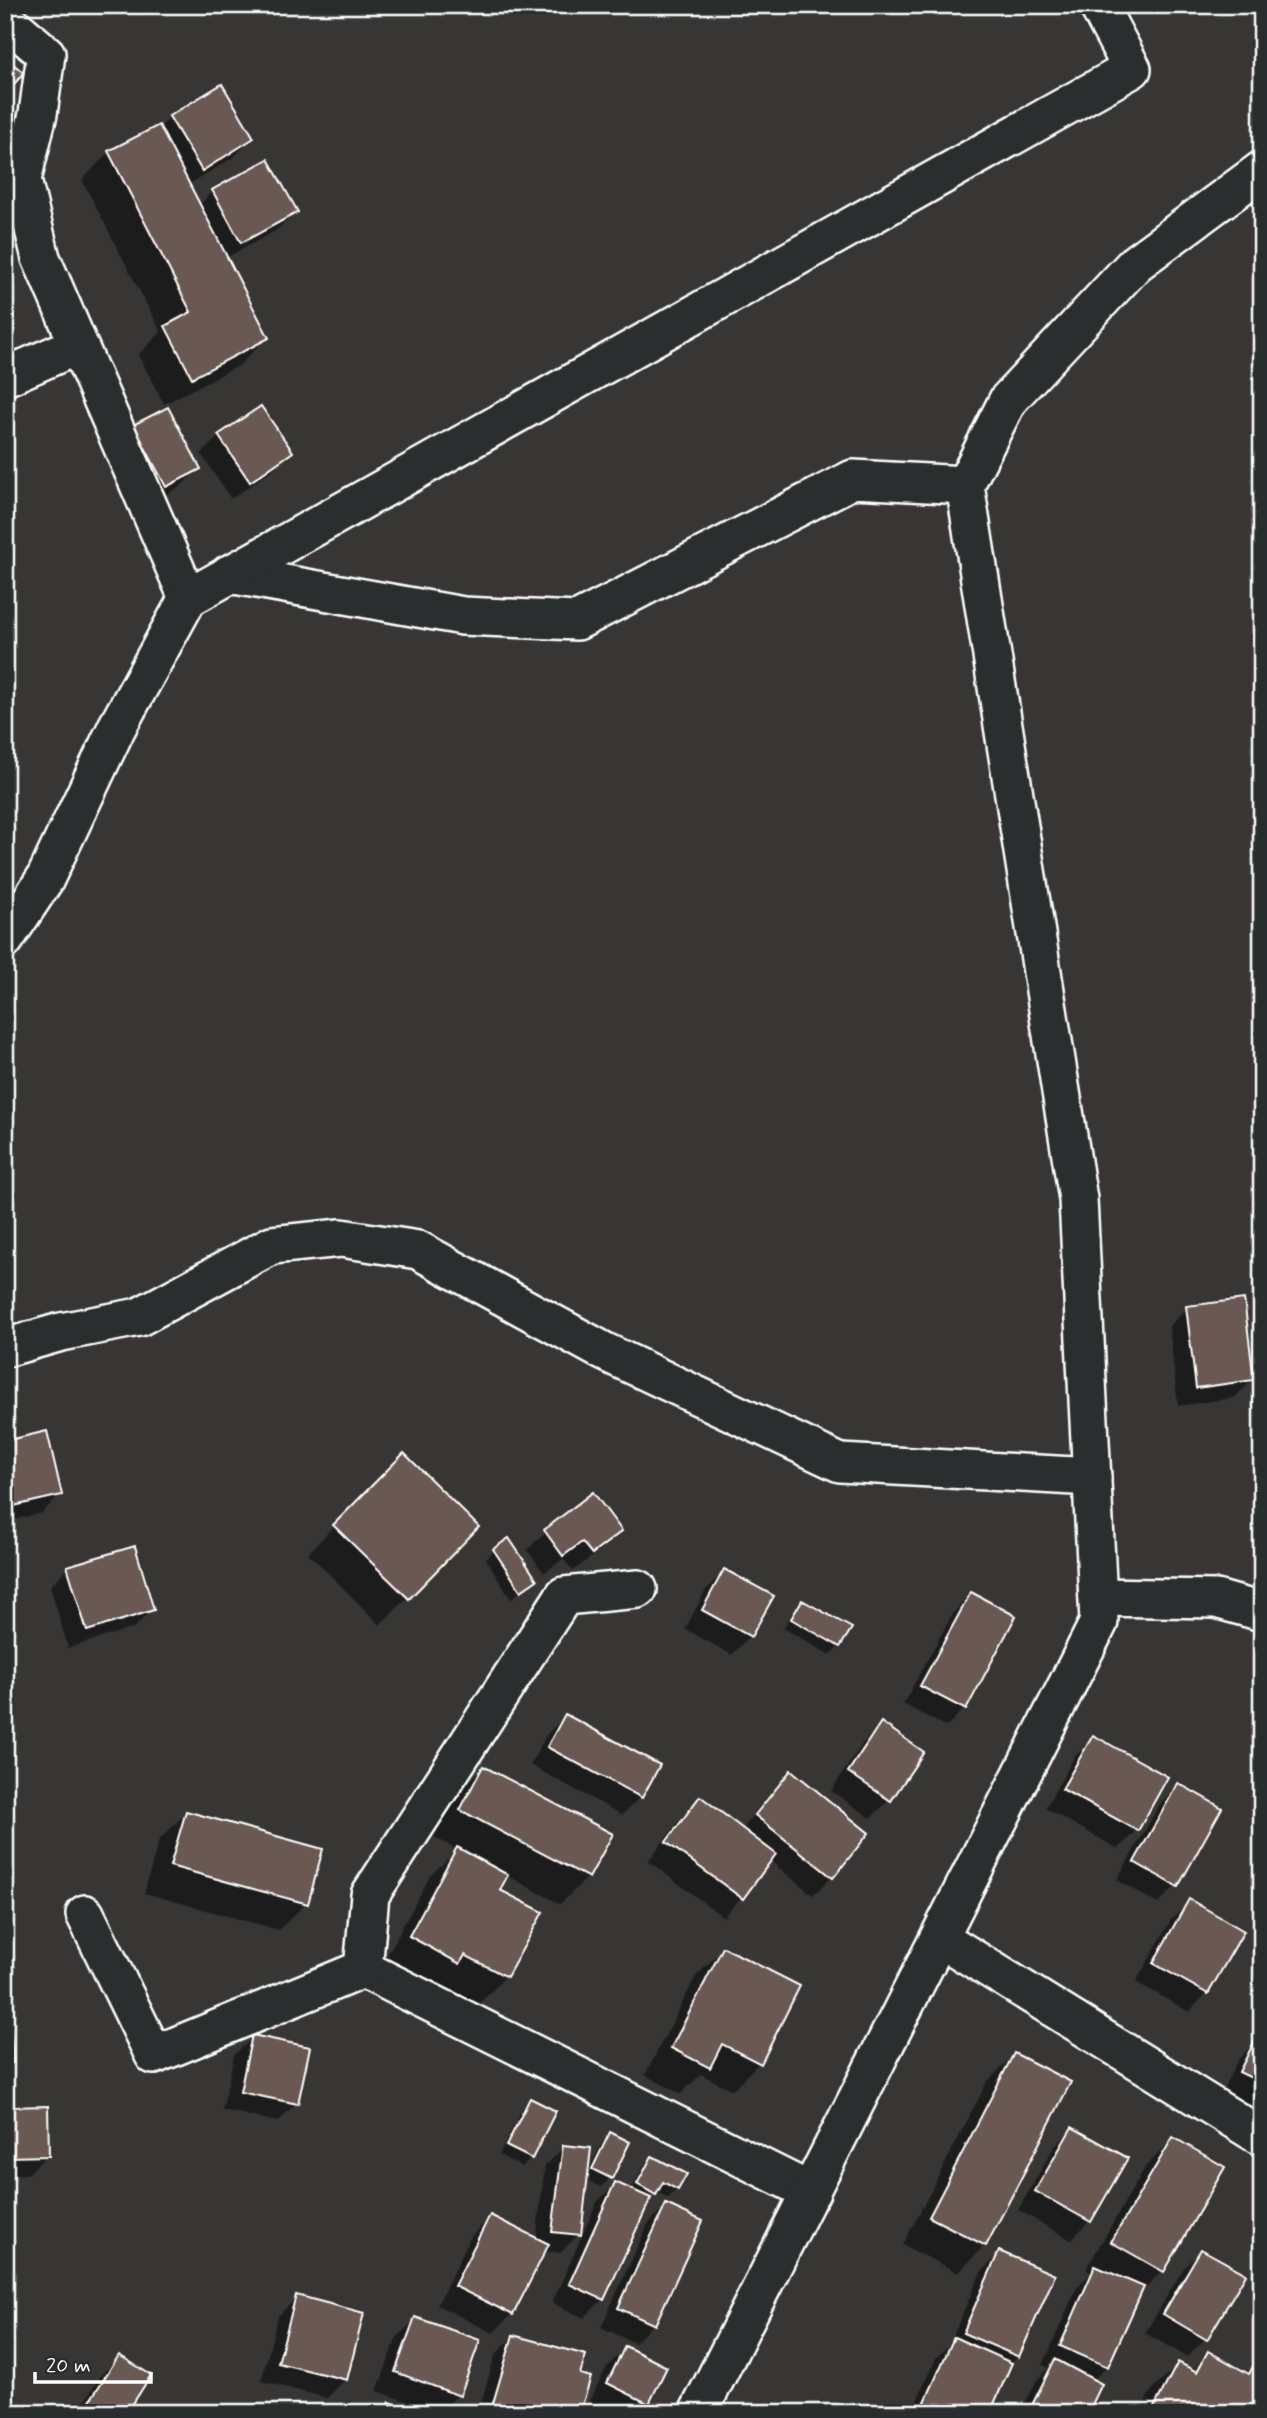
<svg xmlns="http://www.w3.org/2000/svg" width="1267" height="2418" font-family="Mynerve,sans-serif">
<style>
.shadow{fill:#0007}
.building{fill:#6b5953;stroke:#fff;stroke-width:2}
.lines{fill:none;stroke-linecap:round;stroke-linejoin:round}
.minor-casing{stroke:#fff;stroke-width:42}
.minor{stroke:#2a2d2e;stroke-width:37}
</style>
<rect width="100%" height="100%" fill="#373635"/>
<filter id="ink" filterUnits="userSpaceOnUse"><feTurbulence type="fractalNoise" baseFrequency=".0143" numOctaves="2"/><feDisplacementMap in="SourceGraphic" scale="14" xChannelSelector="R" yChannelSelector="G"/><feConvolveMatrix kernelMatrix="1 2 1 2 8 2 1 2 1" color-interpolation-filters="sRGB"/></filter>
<g filter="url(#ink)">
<g class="shadow">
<polygon points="170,117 252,138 234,157 188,185 199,205 213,191 295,212 277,230 226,258 267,337 240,365 164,404 138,355 161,332 82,180 109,152 159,129"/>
<polygon points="134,427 199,468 180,487 147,505"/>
<polygon points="219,436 290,452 272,470 231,499 201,454"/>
<polygon points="1187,1308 1253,1380 1234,1398 1178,1406 1169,1326"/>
<polygon points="5,1443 61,1494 42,1513 5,1522"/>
<polygon points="404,1455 477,1527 380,1625 308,1553"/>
<polygon points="592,1494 620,1531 602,1549 573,1571 563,1559 544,1573 527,1550 545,1532"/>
<polygon points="494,1550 535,1580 511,1599 486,1559"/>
<polygon points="68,1568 152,1609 134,1628 68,1648 50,1586"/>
<polygon points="724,1571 750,1636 732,1655 685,1629 706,1590"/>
<polygon points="971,1594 964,1709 946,1727 903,1704 953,1613"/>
<polygon points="802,1602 839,1646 830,1655 783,1628 794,1611"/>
<polygon points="565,1716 640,1797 622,1815 530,1765 547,1734"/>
<polygon points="881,1725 890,1799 871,1818 831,1791 863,1743"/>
<polygon points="1093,1738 1165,1778 1137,1830 1118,1849 1045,1808 1075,1756"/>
<polygon points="483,1768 588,1877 560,1904 506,1875 498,1891 506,1976 479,2004 439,1983 432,1990 383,1963 430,1876 457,1850 434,1837 456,1795"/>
<polygon points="791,1773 832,1877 813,1895 769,1860 741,1898 723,1917 648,1861 682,1817 700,1799 742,1830 773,1791"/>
<polygon points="1179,1786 1176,1886 1158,1904 1117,1880 1160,1804"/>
<polygon points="186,1813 306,1903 279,1930 144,1893 159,1840"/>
<polygon points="1190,1901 1207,1993 1189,2012 1136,1982 1171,1920"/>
<polygon points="723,1949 759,2063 732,2090 701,2074 681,2094 645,2075 696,1976"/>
<polygon points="1262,1996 1262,2008 1257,2005"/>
<polygon points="253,2037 296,2103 278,2122 222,2110 234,2055"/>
<polygon points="1255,2042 1262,2045 1262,2110 1222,2091 1237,2061"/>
<polygon points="1014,2055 985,2245 958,2273 903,2245 987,2082"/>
<polygon points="531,2100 531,2158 522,2167 499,2155 522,2109"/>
<polygon points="5,2109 47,2155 28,2174 5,2175"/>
<polygon points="1072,2129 1125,2159 1089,2221 1071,2240 1018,2210 1054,2147"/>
<polygon points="611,2134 628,2143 610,2178 601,2187 586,2179 579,2234 560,2253 543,2251 512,2314 493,2333 437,2305 471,2236 490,2218 536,2240 545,2166 564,2147 587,2173 602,2143"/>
<polygon points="1173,2139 1222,2168 1162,2271 1138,2295 1107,2366 1092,2381 1086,2413 1020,2413 1037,2380 1049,2368 1043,2365 1077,2287 1091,2273 1086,2269 1146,2166"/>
<polygon points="652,2158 677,2189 668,2198 656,2191 648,2200 603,2299 584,2318 552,2303 597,2202 615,2184 631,2191 643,2167"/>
<polygon points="666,2206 700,2222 653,2324 635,2343 601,2327 648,2224"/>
<polygon points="1201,2251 1206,2338 1187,2357 1145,2333 1183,2269"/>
<polygon points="1000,2253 1018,2356 1010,2363 988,2413 911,2413 936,2358 949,2345 981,2272"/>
<polygon points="297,2297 346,2379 327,2398 261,2381 278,2316"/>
<polygon points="416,2319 458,2395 440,2413 377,2391 397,2337"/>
<polygon points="513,2337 578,2376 580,2409 576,2413 478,2413 495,2355"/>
<polygon points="625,2348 647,2403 637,2413 612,2413 589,2401 607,2367"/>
<polygon points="1209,2353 1246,2374 1255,2365 1262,2413 1140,2413 1151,2391 1179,2364 1191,2371"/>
<polygon points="119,2357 125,2413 77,2413 101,2375"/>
</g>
<g class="building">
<polygon points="5,57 24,73 5,94"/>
<polygon points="222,84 254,138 202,171 169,116"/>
<polygon points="159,125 269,338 192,378 165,326 191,312 108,151"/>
<polygon points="268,159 298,212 241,243 212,190"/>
<polygon points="261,406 293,452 250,482 218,435"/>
<polygon points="168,407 201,469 166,487 133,425"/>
<polygon points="5,716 13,718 5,745"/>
<polygon points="1244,1299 1254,1380 1196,1388 1186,1306"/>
<polygon points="47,1431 62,1495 5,1508 5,1441"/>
<polygon points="404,1453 479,1527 409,1599 333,1525"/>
<polygon points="593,1492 622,1531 592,1554 582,1542 563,1556 544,1530"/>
<polygon points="509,1538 537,1580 521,1591 493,1549"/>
<polygon points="135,1546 154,1610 87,1631 67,1566"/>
<polygon points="724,1569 774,1596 751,1637 702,1610"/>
<polygon points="971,1592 1016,1616 966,1710 920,1686"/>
<polygon points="802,1600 852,1628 840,1647 791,1619"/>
<polygon points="565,1714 660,1765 642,1798 547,1747"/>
<polygon points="881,1722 924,1752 891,1801 848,1772"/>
<polygon points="1093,1735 1168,1777 1138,1831 1062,1789"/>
<polygon points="483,1766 613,1834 589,1878 460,1810"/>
<polygon points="791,1770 869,1833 833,1878 755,1815"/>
<polygon points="1178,1783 1222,1808 1178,1887 1134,1862"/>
<polygon points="700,1796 776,1854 743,1899 666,1842"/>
<polygon points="186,1811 323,1849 308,1904 170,1866"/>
<polygon points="457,1847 508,1875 500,1890 543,1912 507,1977 465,1955 460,1964 409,1936"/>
<polygon points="1189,1899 1244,1931 1208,1994 1153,1963"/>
<polygon points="5,1922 13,2063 5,2063"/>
<polygon points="723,1947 800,1986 761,2064 722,2044 710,2068 671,2048"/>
<polygon points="252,2035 310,2047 298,2104 240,2092"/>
<polygon points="1255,2040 1262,2043 1262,2083 1239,2072"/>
<polygon points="1014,2053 1071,2082 986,2246 929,2217"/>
<polygon points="530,2098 556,2111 532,2159 506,2146"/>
<polygon points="48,2106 49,2156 5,2157 5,2107"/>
<polygon points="1072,2127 1128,2158 1091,2222 1035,2191"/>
<polygon points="610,2132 630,2142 612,2179 592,2169"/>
<polygon points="1173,2137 1225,2167 1164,2272 1111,2242"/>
<polygon points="563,2145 591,2148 581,2235 552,2232"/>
<polygon points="652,2156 687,2174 678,2190 663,2182 656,2195 637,2184"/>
<polygon points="615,2182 651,2198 604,2300 569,2284"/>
<polygon points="666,2204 703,2221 655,2325 618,2308"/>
<polygon points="490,2215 549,2244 513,2315 454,2286"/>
<polygon points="1201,2249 1246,2274 1207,2340 1163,2314"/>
<polygon points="999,2251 1055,2275 1019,2357 963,2333"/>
<polygon points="1095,2266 1144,2287 1108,2367 1060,2346"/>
<polygon points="296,2295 364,2313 347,2380 278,2363"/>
<polygon points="415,2317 480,2340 460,2396 395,2372"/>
<polygon points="513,2335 586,2355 580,2374 591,2377 581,2409 571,2407 569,2413 502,2413 491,2410"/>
<polygon points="954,2337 1012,2363 990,2413 920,2413"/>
<polygon points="625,2346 667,2367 649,2404 607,2383"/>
<polygon points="1208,2351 1249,2374 1255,2363 1262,2366 1262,2413 1151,2413 1178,2362 1197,2372"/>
<polygon points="119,2355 151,2375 127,2413 82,2413"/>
<polygon points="1055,2359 1102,2384 1088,2413 1028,2413"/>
<polygon points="390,2402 420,2413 387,2413"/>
</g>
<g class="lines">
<g class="minor-casing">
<g id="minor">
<polyline points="5,19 46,54 38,114 22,180 41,258 188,598"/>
<polyline points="5,377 78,345"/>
<polyline points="229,574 463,616 577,621 853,479 965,485"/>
<polyline points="5,939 45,879 117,727 188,598 1132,69 1098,5"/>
<polyline points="5,1348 61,1332 139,1317 272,1245 341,1238 418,1250 605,1352 840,1463 1092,1477"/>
<polyline points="1098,1597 1216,1599 1262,1612"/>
<polyline points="85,1914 154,2055 363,1969 811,2192"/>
<polyline points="940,1938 1262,2137"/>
<polyline points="363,1969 370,1895 564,1596 638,1589"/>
<polyline points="698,2413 1099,1622 1078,1199 965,485 1008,400 1136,263 1262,170"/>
</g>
</g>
<use href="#minor" class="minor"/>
</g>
</g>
<rect width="1267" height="2418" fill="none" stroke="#2a2d2e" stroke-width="28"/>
<rect x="14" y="14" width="1239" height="2390" fill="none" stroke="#fff" stroke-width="2.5" filter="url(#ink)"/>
<path d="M35 2372v10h116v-10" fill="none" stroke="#ffffff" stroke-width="3.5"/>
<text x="46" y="2372" font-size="21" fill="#ffffff" stroke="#2a2d2e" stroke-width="5" paint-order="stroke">20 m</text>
</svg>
